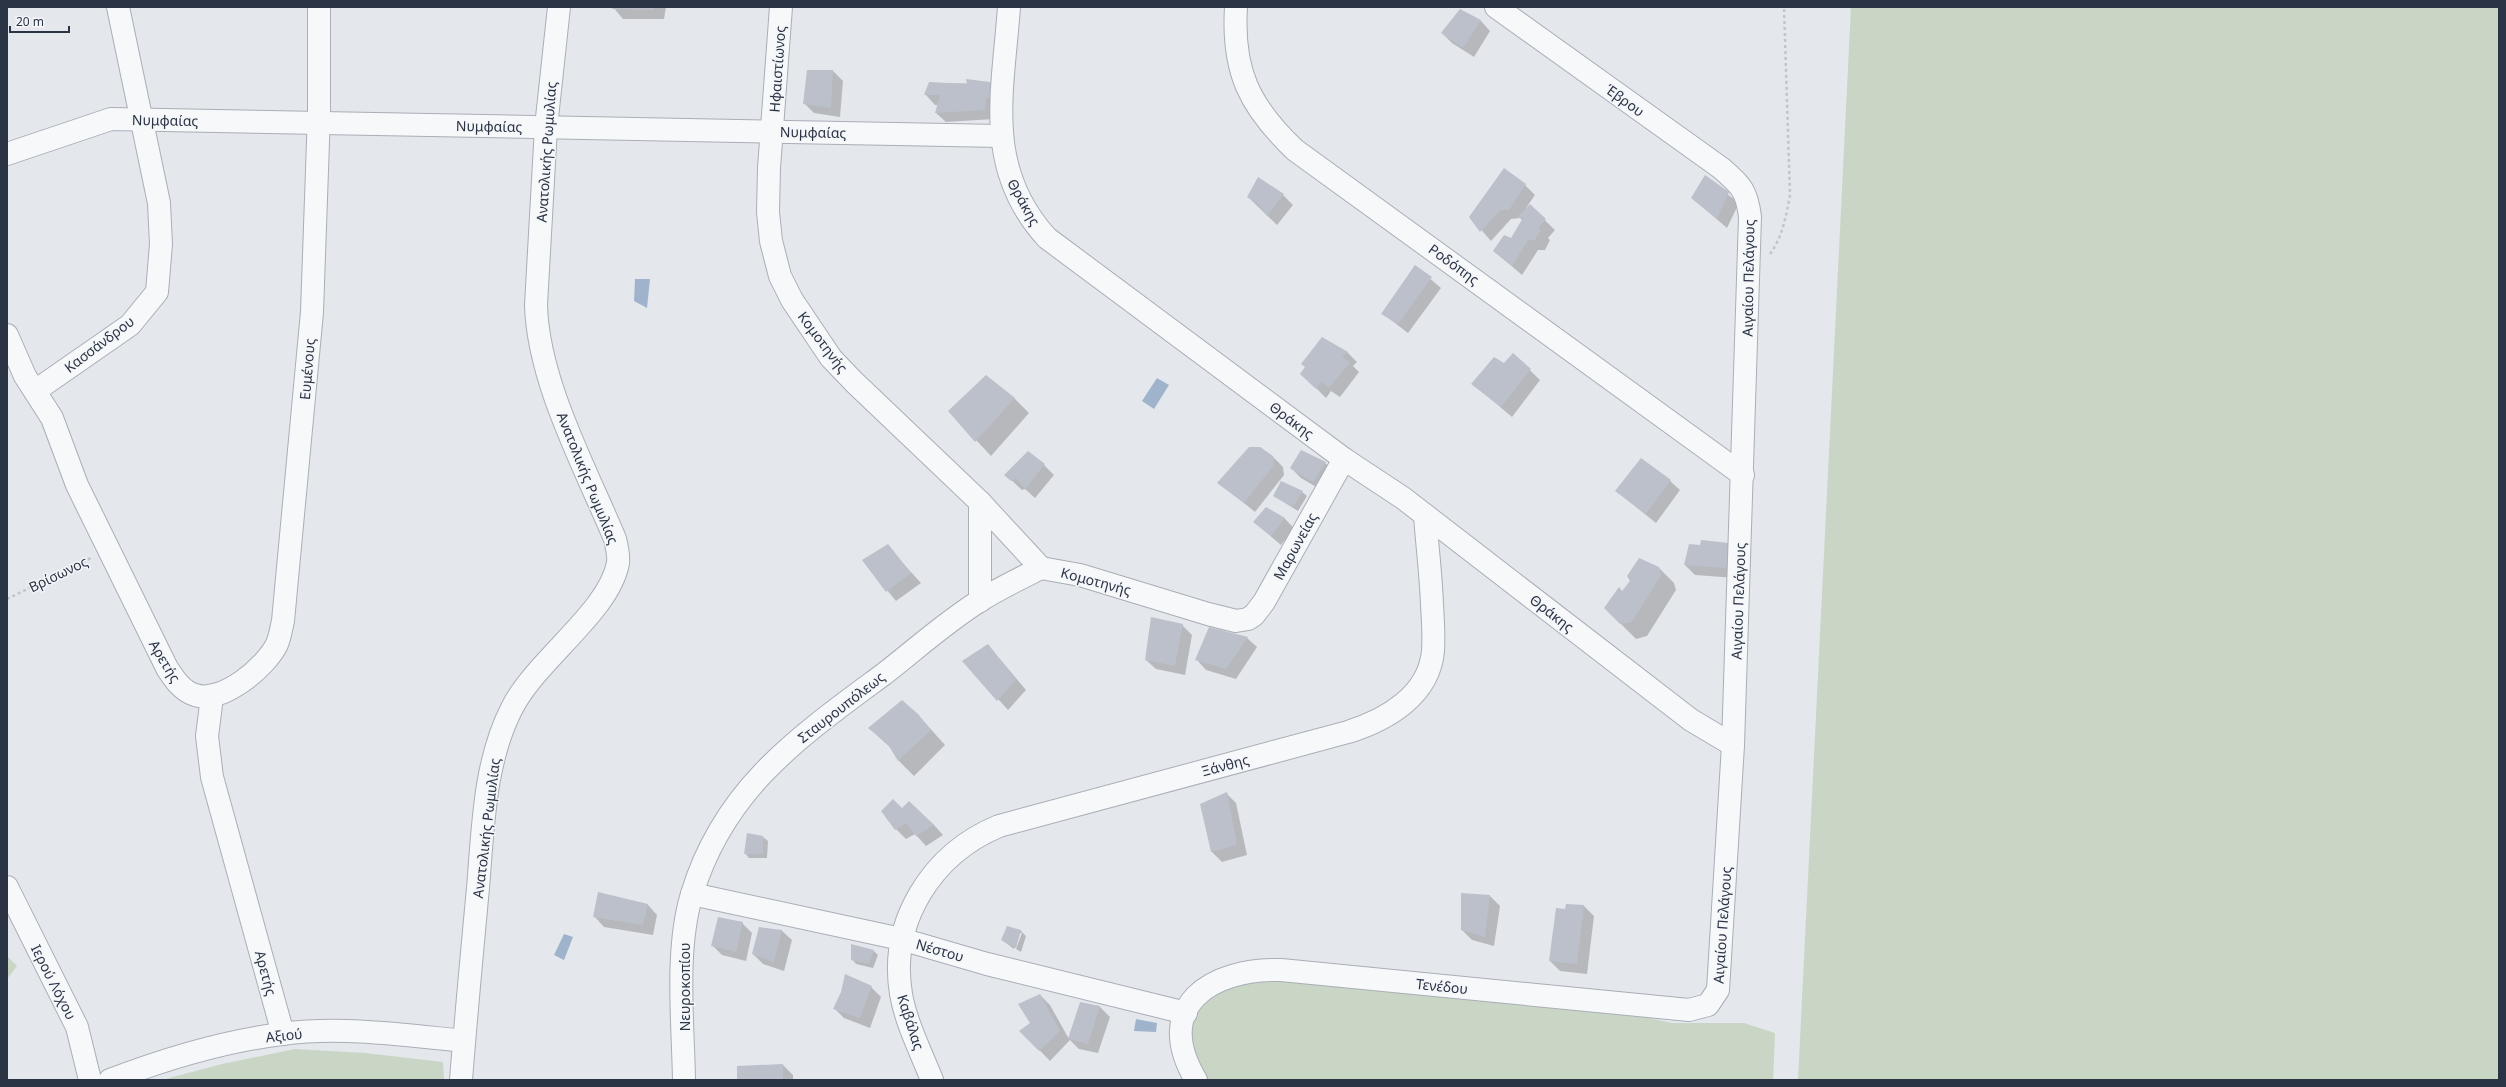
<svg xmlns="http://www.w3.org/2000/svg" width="2506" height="1087" font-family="'Noto Sans',sans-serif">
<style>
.green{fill:#c9d6c5}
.water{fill:#9fb4cc}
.shadow{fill:#0003}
.building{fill:#bbc0ca}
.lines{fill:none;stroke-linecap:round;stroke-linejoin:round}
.street-casing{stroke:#a9aeb7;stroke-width:24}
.path{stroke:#c2c5cb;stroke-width:2.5;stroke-dasharray:3 3;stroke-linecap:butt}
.street{stroke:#f7f8fa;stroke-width:22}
.labels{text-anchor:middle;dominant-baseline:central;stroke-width:3;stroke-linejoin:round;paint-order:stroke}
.street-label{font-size:14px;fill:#2b3445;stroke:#f4f6f9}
</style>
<rect width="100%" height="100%" fill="#e4e7ec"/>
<g class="green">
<polygon points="1851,7 2499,7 2499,1080 1798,1080"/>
<polygon points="7,956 17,966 7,979"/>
<polygon points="1256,973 1612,1010 1672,1023 1744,1023 1775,1033 1773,1080 1204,1080 1191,1040 1196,1006 1212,989"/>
<polygon points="295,1049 365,1053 443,1062 444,1080 162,1080 222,1064"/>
</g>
<g class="water">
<polygon points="635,279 650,279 647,308 634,301"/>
<polygon points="1157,378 1169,385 1154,409 1142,401"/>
<polygon points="564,934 573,937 564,960 554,955"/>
<polygon points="1136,1019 1157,1023 1156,1032 1134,1031"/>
</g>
<g class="shadow">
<polygon points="613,7 666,7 664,19 623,19"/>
<polygon points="1460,10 1481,21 1490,31 1474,57 1452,43 1442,33"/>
<polygon points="833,71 843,81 840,117 814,113 804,103"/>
<polygon points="930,83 997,84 994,119 946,122 936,113 939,105 935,105 926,95"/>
<polygon points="1705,177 1739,203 1727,228 1692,198"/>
<polygon points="1525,185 1535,195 1526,208 1530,206 1555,230 1548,238 1550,240 1545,250 1538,250 1522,275 1494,251 1511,239 1523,221 1520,218 1511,219 1491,241 1470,217"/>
<polygon points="1283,195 1293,205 1277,225 1248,197"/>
<polygon points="1415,266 1441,288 1408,333 1383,314"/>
<polygon points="1347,352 1357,362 1353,366 1359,372 1340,397 1331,391 1326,398 1302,374"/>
<polygon points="1513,354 1540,380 1512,417 1473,384 1504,364"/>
<polygon points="1014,398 1029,413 991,456 949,411"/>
<polygon points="1272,456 1283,467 1284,475 1255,512 1219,483"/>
<polygon points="1325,463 1335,473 1323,491 1301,478 1291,468"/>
<polygon points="1044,465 1054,475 1035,498 1025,489 1022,490 1006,475"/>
<polygon points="1670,481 1680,490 1656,523 1616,491"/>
<polygon points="1302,492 1307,496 1298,511 1274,496"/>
<polygon points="1284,518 1294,528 1281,545 1254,522"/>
<polygon points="1729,544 1736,578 1695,575 1685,565"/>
<polygon points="887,546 921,583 896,601 863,561"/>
<polygon points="1659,568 1674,583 1676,590 1647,636 1636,639 1621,624 1623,593 1631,581"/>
<polygon points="1182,625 1192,635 1185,675 1156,669 1146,660"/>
<polygon points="1247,638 1257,647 1236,679 1206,670 1197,660"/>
<polygon points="988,645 1026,690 1008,710 964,661"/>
<polygon points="918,715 945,745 914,776 899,761 892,749 869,728"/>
<polygon points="1226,793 1236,803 1247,855 1222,862 1212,852 1202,805"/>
<polygon points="909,802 934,825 943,835 926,846 915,834 906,839 896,829 902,809"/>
<polygon points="748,835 763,837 768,841 767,858 749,858 745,853"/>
<polygon points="1490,896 1500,906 1494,946 1472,940 1462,930"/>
<polygon points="648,905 657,915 653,935 604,927 595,917"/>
<polygon points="1567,905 1584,906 1594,916 1587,974 1560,971 1550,961"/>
<polygon points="742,923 752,933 746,961 722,955 712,945"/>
<polygon points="1008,927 1021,931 1026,936 1021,952 1016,949 1022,933 1020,933 1014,949 1002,940"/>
<polygon points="760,928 782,931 792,940 784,971 763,964 753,954"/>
<polygon points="874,951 878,955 873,968 856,964 852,959"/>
<polygon points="871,987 881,997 870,1028 844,1018 834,1008 842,993"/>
<polygon points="1040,995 1050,1005 1069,1039 1081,1003 1100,1007 1110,1017 1098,1053 1079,1049 1070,1040 1050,1061 1021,1031 1031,1023"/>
<polygon points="783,1065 793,1075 793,1080 738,1080"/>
</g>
<g class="building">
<polygon points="612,7 654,7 654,10 612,9"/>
<polygon points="1460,9 1481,20 1463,48 1441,33"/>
<polygon points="807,70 833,70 831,108 803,104"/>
<polygon points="966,79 998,83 997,97 986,98 985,110 935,113 940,95 924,95 929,82 967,84"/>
<polygon points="1504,168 1526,184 1509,210 1501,210 1480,232 1469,217"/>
<polygon points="1705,175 1729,192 1717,219 1691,198"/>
<polygon points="1258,177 1284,194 1267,216 1259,205 1247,197"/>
<polygon points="1530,204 1546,219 1538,228 1541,230 1535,240 1528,240 1512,266 1493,251 1504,235 1511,238 1523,218 1517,217"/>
<polygon points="1415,265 1432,277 1398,324 1381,314"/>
<polygon points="1322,337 1348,352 1342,357 1350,362 1329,388 1321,382 1316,389 1300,374 1305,367 1301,364"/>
<polygon points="1513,353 1531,369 1501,407 1471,384 1494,357 1504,363"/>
<polygon points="986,375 1015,398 975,442 948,411"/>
<polygon points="1249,447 1260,447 1273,456 1274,465 1244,503 1217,483"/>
<polygon points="1301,450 1326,462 1313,482 1290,468"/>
<polygon points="1028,451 1045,464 1025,489 1016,478 1011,481 1004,475"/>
<polygon points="1641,458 1671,480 1646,514 1615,491"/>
<polygon points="1281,481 1303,491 1293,507 1273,496"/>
<polygon points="1266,507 1285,518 1271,536 1253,522"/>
<polygon points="1701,540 1729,543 1726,568 1684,565 1689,544 1700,545"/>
<polygon points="888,544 911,573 886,592 862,560"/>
<polygon points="1639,558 1659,567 1661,575 1632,622 1620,624 1604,608 1619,587 1622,591 1630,581 1627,576"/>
<polygon points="1151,617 1183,624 1175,666 1145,660"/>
<polygon points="1209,627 1248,637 1226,669 1195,660"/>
<polygon points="988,644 1016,680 997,701 962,661"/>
<polygon points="902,700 918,714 931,730 898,761 887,743 868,728"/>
<polygon points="1227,792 1237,845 1211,852 1200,804"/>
<polygon points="893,799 902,808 909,801 934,825 916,836 906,823 895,830 881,811"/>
<polygon points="747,833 763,836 763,854 744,854"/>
<polygon points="598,892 648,904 643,925 593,917"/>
<polygon points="1461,893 1490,895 1485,937 1461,930"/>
<polygon points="1566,904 1584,905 1577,964 1549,961 1556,908 1565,909"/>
<polygon points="718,917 743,922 736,952 711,946"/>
<polygon points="1007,926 1021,930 1016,948 1001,940"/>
<polygon points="759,927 782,930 774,962 752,954"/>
<polygon points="851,944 874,950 869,964 851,960"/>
<polygon points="845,974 872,986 860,1018 833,1009 841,992"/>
<polygon points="1040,994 1060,1031 1039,1051 1019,1031 1030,1023 1018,1004"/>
<polygon points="1080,1002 1100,1006 1088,1044 1068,1039"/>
<polygon points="783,1064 783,1080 737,1080 737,1066"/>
</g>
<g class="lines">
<g class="street-casing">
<g id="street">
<polyline points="781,7 769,168 768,212 771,241 780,276 792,300 831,358 854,382 980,502 1041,568 1080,575 1208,614 1236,621 1248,619 1254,615 1264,602 1344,459"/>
<path d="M1009 7C1003 92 983 168 1047 238L1344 459 1403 498 1691 720 1733 745"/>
<path d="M1236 7C1232 71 1249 106 1295 150L1743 475"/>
<polyline points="7,154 111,119 1001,136"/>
<path d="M7 335 25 376 52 418 77 485 167 668C174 679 182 691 195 695 222 704 266 667 277 644 280 637 281 629 283 621L312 312 319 113V7"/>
<polyline points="35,391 130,325 157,292 161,244 159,203 118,7"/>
<polyline points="980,502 980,601"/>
<polyline points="212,697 207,736 212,777 283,1034"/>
<polyline points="7,887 77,1027 90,1080"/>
<polyline points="692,894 901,939 987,964 1186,1013"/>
<path d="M110 1080C165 1059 224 1041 282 1034 342 1026 404 1035 464 1041"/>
<path d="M461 1080C466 1016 472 952 478 888 483 828 484 762 512 708 536 660 609 612 618 563 619 555 617 547 615 539 586 469 538 382 536 305L546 127 559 7"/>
<path d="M684 1080C683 1022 675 949 692 894 724 788 799 737 884 674 916 649 947 621 981 600 1000 588 1021 578 1041 568"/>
<path d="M932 1080C921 1052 906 1023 901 994 889 921 932 854 999 826L1348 732C1386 720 1429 696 1433 651 1434 636 1433 620 1432 605 1431 575 1427 545 1425 515"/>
<path d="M1196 1080C1152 1006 1211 968 1281 970L1689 1010 1708 1005 1718 990 1733 745 1750 217C1747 191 1741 185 1721 168L1496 7"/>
</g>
</g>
<g class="path">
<path d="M1770 254C1783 236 1786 216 1790 195L1784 7"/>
<polyline points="7,599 91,558"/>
</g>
<use href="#street" class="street"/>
</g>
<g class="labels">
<g class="street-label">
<text transform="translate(777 69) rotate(-86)">Ηφαιστίωνος</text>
<text transform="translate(1625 100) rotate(36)">Έβρου</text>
<text transform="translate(165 120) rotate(1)">Νυμφαίας</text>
<text transform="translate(489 126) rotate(1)">Νυμφαίας</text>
<text transform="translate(813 132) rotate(1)">Νυμφαίας</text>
<text transform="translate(546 152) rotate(-86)">Ανατολικής Ρωμυλίας</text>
<text transform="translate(1024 202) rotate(61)">Θράκης</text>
<text transform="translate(1454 264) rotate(36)">Ροδόπης</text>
<text transform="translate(1748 278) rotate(-89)">Αιγαίου Πελάγους</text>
<text transform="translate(823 342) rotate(53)">Κομοτηνής</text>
<text transform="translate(99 344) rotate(-37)">Κασσάνδρου</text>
<text transform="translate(307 369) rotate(-85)">Ευμένους</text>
<text transform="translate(1292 420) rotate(37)">Θράκης</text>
<text transform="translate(588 478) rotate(68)">Ανατολικής Ρωμυλίας</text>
<text transform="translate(1295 546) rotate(-61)">Μαρωνείας</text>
<text transform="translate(58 574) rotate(-26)">Βρίσωνος</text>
<text transform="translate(1096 581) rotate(15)">Κομοτηνής</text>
<text transform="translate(1738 601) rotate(-88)">Αιγαίου Πελάγους</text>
<text transform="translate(1552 613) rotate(38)">Θράκης</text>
<text transform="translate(165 661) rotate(59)">Αρετής</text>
<text transform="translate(841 707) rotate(-38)">Σταυρουπόλεως</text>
<text transform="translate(1225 765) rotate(-15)">Ξάνθης</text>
<text transform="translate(486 828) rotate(-83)">Ανατολικής Ρωμυλίας</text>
<text transform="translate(1722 925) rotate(-86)">Αιγαίου Πελάγους</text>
<text transform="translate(940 950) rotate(16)">Νέστου</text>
<text transform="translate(266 973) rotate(75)">Αρετής</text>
<text transform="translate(54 982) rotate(63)">Ιερού Λόχου</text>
<text transform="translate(1442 986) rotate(6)">Τενέδου</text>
<text transform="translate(684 987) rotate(-90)">Νευροκοπίου</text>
<text transform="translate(911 1022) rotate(72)">Καβάλας</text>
<text transform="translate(284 1035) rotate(-6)">Αξιού</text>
</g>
</g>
<rect width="2506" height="1087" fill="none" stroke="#2b3445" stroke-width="16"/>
<path d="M10 26v6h59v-6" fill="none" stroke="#2b3445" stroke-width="2"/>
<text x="16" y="26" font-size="12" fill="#2b3445" stroke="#f4f6f9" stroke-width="3" paint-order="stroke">20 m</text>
</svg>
